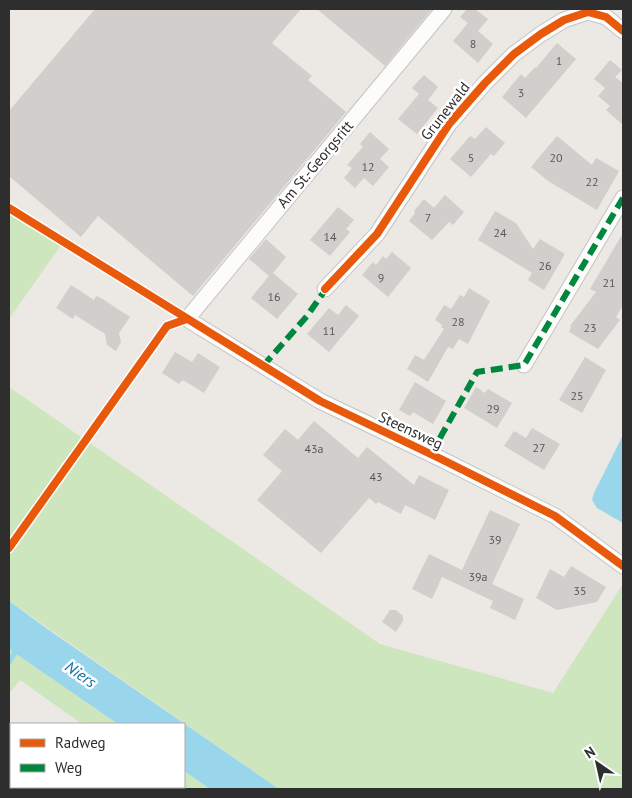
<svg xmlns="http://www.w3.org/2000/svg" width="632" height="798" font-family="'PT Sans',sans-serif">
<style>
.green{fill:#cee6be}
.water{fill:#99d6ec}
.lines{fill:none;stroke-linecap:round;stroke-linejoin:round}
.stream{stroke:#99d6ec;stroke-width:5.5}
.building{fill:#d1cecb}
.street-casing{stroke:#c5c4c5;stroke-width:17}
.street{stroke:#fcfcfb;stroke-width:15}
.quiet{stroke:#00873e;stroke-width:6;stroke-dasharray:12 6;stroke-linecap:butt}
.cycleway-casing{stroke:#fff;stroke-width:11}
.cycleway{stroke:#e8590c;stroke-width:8}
.labels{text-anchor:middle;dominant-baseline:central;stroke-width:5;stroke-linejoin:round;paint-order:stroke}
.number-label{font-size:12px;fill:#585857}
.street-label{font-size:15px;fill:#2e2e2e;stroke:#fff}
.water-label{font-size:16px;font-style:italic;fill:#0d6fa3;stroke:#fff}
</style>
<rect width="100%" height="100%" fill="#ece8e4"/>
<g class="green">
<polygon points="9,208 64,241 9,319"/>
<polygon points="9,387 380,644 553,693 623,584 623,789 279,789 9,601"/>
<polygon points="9,649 14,652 118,724 82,724 20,680 9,694"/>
<polygon points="184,771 210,789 175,789 171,787 184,787"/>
</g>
<g class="water">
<polygon points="623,435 623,523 597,508 592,500 594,493"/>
<polygon points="9,601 46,628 279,789 210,789 184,771 184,724 118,724 9,649"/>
</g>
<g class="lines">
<polyline class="stream" points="9,662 18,647"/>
</g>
<g class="building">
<polygon points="95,9 301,9 272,43 312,76 308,80 346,112 193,296 98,216 81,237 9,176 9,111"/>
<polygon points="317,9 432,9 385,66"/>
<polygon points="467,9 475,9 488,19 478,31 471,25 493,44 478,63 453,41 468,23 460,17"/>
<polygon points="557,43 576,59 526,118 502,97 521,74 525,78 535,67 536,68"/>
<polygon points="610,60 622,70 615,77 623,83 623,125 606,110 610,106 598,96 605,88 594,79"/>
<polygon points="424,75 438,87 428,100 438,108 417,134 398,119 419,94 412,88"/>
<polygon points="486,127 505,143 494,156 491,154 471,177 450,159 470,136 475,139"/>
<polygon points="370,132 389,149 380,159 389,167 373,186 364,178 355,188 344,178 352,168 347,165 363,147 360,144"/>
<polygon points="557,136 592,165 596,158 619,171 597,210 548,181 531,167"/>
<polygon points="445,195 464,212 453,225 449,222 432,240 409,221 415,213 414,211 424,199 434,208"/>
<polygon points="338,207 354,220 346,229 350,232 330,256 310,240"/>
<polygon points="495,211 516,223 533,249 540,239 565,254 544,290 528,280 532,273 478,240"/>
<polygon points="623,233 623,305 616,317 620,320 598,349 569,332 571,327 570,326 596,292 590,289"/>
<polygon points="266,239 286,257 273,273 298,294 277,319 251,298 269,276 249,259"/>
<polygon points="392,252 411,268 388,297 362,275 373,262 376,265 383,256 386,259"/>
<polygon points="71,285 94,300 96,296 101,298 130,317 119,333 121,342 116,351 107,345 105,334 75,315 73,319 56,308"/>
<polygon points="469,288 490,301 468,344 459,339 453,349 448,347 428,382 407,369 415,355 424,360 444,329 441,327 442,325 435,320 444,305 451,309 460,295 464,297"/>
<polygon points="346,305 359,316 329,352 307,334 329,308 338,315"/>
<polygon points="175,352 192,362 198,353 220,367 204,393 183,380 179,384 162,373"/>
<polygon points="585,357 606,370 582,413 559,400"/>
<polygon points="415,382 446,401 433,424 413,412 410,416 399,410"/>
<polygon points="476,387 485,393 488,389 512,403 497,428 464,408"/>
<polygon points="314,421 358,458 367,447 414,485 419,475 449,490 435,520 405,505 401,514 378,502 376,504 369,498 321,553 257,500 282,471 263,455 285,429 298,440"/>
<polygon points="532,428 560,444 544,470 504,446 514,431 526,438"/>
<polygon points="490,510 520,524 492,584 524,599 515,620 490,608 493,601 442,577 432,599 412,589 429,554 462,570"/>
<polygon points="571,566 606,587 597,602 557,610 536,598 550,569 564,577"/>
<polygon points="390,610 396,610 403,616 403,621 396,632 382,622"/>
</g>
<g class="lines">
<g class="street-casing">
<g id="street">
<polyline points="444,9 187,319 320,401 441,459 555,516 623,566"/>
<polyline points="325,289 377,234 449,124 485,83 514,54 541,34 564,20 588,12 606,17 623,31"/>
<polyline points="524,365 623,198"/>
</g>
</g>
<use href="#street" class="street"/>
<g class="quiet">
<polyline points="263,366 307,316 328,286"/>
<polyline points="431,454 477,372 524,365 623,198"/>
</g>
<g class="cycleway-casing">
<g id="cycleway">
<polyline points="9,208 320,401 441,459 555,516 623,566"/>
<polyline points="325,289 377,234 449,124 485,83 514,54 541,34 564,20 588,12 606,17 623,31"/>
<polyline points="9,548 167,326 187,319"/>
</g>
</g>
<use href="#cycleway" class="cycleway"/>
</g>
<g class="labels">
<g class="number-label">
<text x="473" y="43">8</text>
<text x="559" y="60">1</text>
<text x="521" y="92">3</text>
<text x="471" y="157">5</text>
<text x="556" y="157">20</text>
<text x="368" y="166">12</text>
<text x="592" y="181">22</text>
<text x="428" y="217">7</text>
<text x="500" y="232">24</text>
<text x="330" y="236">14</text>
<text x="545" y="265">26</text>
<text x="381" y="277">9</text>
<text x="609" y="282">21</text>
<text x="274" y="296">16</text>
<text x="458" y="321">28</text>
<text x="590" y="327">23</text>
<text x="329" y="330">11</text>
<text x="577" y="395">25</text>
<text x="493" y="408">29</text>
<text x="539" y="447">27</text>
<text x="314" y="448">43a</text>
<text x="376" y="476">43</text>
<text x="495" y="539">39</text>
<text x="478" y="576">39a</text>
<text x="580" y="590">35</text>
</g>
<g class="street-label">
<text transform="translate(445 111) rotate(-52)">Grunewald</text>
<text transform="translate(315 164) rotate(-50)">Am St.-Georgsritt</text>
<text transform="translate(411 430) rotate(25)">Steensweg</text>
</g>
<g class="water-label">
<text transform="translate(81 674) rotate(35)">Niers</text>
</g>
</g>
<rect width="632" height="798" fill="none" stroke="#2e2e2e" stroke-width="20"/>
<rect x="10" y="723" width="175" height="65" fill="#ffffff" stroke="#ababab"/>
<rect x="20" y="739" width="25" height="8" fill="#e8590c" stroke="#ababab"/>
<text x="55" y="748" font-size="15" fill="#2e2e2e">Radweg</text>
<rect x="20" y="764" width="25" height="8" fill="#00873e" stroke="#ababab"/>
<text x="55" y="773" font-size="15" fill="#2e2e2e">Weg</text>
<g transform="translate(597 763) rotate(326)" stroke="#ffffff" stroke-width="4" paint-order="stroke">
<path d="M0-4L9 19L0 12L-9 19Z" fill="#2e2e2e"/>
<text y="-8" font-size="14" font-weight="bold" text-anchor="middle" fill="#2e2e2e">N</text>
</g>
</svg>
